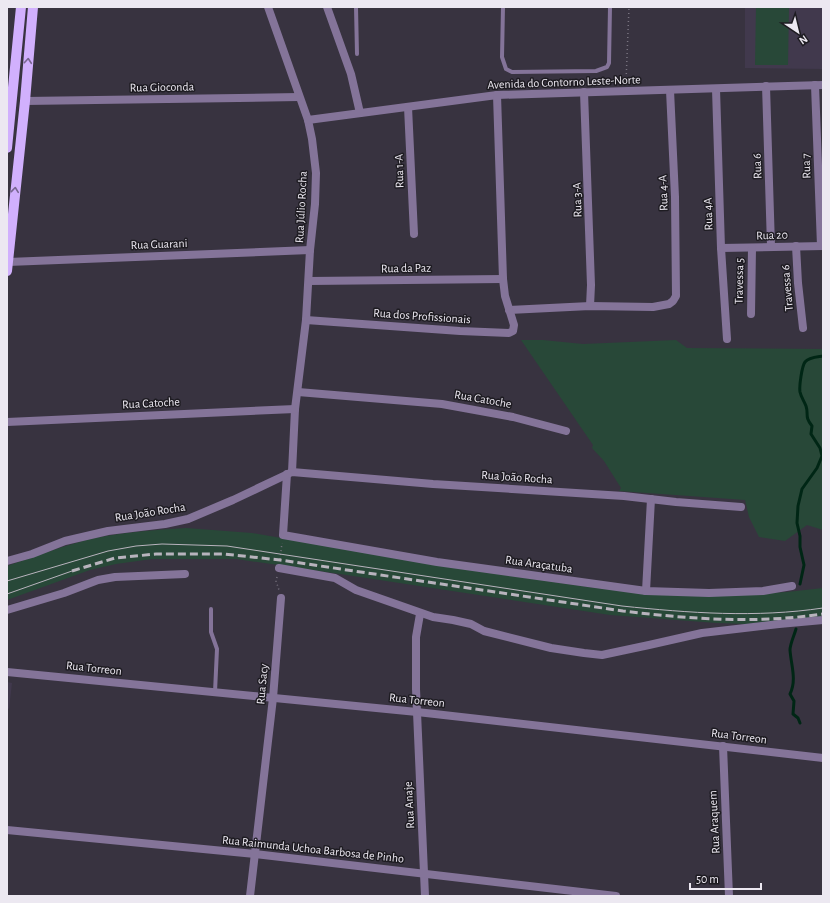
<svg xmlns="http://www.w3.org/2000/svg" width="830" height="903" font-family="'Alegreya Sans',sans-serif">
<style>
.built{fill:#41394d}
.green{fill:#284838}
.lines{fill:none;stroke-linecap:round;stroke-linejoin:round}
.stream{stroke:#002615;stroke-width:3}
.path{stroke:#797480;stroke-width:1.5;stroke-dasharray:1 3;stroke-linecap:butt}
.service{stroke:#847499;stroke-width:4}
.minor{stroke:#847499;stroke-width:8}
.primary{stroke:#d1b0fd;stroke-width:10}
.tram{stroke:#b8b3bd;stroke-width:1}
.rail{stroke:#b8b3bd;stroke-width:3;stroke-dasharray:8 4;stroke-linecap:butt}
.oneway{stroke:#786690}
.labels{text-anchor:middle;dominant-baseline:central;stroke-width:3;stroke-linejoin:round;paint-order:stroke}
.street-label{font-size:12px;fill:#ece8f1;stroke:#1e1c22}
</style>
<rect width="100%" height="100%" fill="#383340"/>
<g class="built">
<polygon points="745,7 823,7 823,69 745,68"/>
<polygon points="7,682 12,683 9,709 7,708"/>
</g>
<g class="green">
<polygon points="756,7 789,7 788,65 755,65"/>
<polygon points="521,340 543,340 583,344 676,340 687,348 823,349 823,530 807,525 785,541 759,537 749,517 745,500 619,491 621,488 604,461 592,448 593,445"/>
<path d="M186 528 252 533 442 566 596 588 709 596 787 592 823 588V619L746 624 717 623 610 615 340 574 236 559H152L116 564 90 570 7 600V566C36 556 65 545 95 538 124 532 156 530 186 528Z"/>
</g>
<g class="lines">
<g class="stream">
<path d="M800 584 804 565 800 547V536L797 523 798 506 802 489 817 468 822 456 820 448 811 434 812 426C804 416 809 415 806 406 804 401 801 397 800 392 799 386 802 366 805 362 809 357 817 357 823 356"/>
<path d="M796 629C794 636 790 644 790 650 791 665 797 680 790 694L794 701 793 714 798 718 800 723"/>
</g>
<g class="path">
<polyline points="626,82 629,7"/>
<polyline points="280,559 282,543"/>
<polyline points="277,577 276,581 279,590"/>
</g>
<g class="service">
<polyline points="356,7 357,54"/>
<polyline points="503,7 502,57 506,69 512,72 596,71 607,67 609,63 610,7"/>
<polyline points="211,609 211,632 217,649 215,692"/>
</g>
<g class="minor">
<polyline points="268,7 308,120 312,139 316,173 315,204 310,250 306,320 295,409 292,472"/>
<polyline points="327,7 351,74 360,113"/>
<polyline points="815,85 821,246"/>
<polyline points="766,86 771,246"/>
<polyline points="716,89 721,248 727,339"/>
<polyline points="584,92 591,285 590,306"/>
<polyline points="25,101 299,97"/>
<polyline points="408,107 414,234"/>
<polyline points="308,120 497,95 823,85"/>
<polyline points="796,246 798,283 803,328"/>
<polyline points="721,248 823,246"/>
<polyline points="8,262 310,250"/>
<polyline points="309,281 503,279"/>
<polyline points="509,310 590,306 653,307 669,304 673,301 676,296 675,197 670,90"/>
<polyline points="751,314 752,248"/>
<polyline points="306,320 460,331 509,333 513,331 514,325 505,296 503,279 497,95"/>
<polyline points="298,392 442,404 513,417 566,431"/>
<polyline points="7,422 295,409"/>
<polyline points="287,474 283,535 437,562 646,591 709,593 763,591 792,586"/>
<polyline points="7,561 32,554 65,541 108,531 165,524 188,519 233,500 292,472 433,484 624,496 676,502 741,507"/>
<polyline points="279,568 335,578 356,590 433,617 453,620 471,624 484,631 551,648 584,653 602,655 649,645 702,633 779,624 823,620"/>
<polyline points="646,591 651,499"/>
<polyline points="7,610 64,593 98,580 115,577 185,574"/>
<polyline points="420,614 416,637 416,689 425,896"/>
<polyline points="7,672 417,712 823,758"/>
<polyline points="723,746 729,896"/>
<polyline points="7,830 255,854 616,896"/>
<polyline points="250,896 273,698 281,598"/>
</g>
<g class="primary">
<polyline points="7,148 21,7"/>
<polyline points="7,271 25,101 33,7"/>
</g>
<g class="tram">
<path d="M7 581 108 551 136 546 162 544 227 546 622 606C689 613 756 618 823 608"/>
<polyline points="7,594 72,571"/>
</g>
<path class="rail" d="M72 571 115 558 156 554H224L280 560 623 611C689 619 756 624 823 614"/>
</g>
<defs><path id="oneway-chevron" d="M-2-3.5L2.5 0L-2 3.5" fill="none" stroke-width="1.6" stroke-linecap="round" stroke-linejoin="round"/></defs>
<g class="oneway">
<use href="#oneway-chevron" transform="translate(28 61) rotate(-85)"/>
<use href="#oneway-chevron" transform="translate(15 190) rotate(-84)"/>
</g>
<g class="labels">
<g class="street-label">
<text transform="translate(564 82) rotate(-2)">Avenida do Contorno Leste-Norte</text>
<text transform="translate(162 87) rotate(-1)">Rua Gioconda</text>
<text transform="translate(757 166) rotate(-92)">Rua 6</text>
<text transform="translate(806 166) rotate(-92)">Rua 7</text>
<text transform="translate(399 171) rotate(-92)">Rua 1-A</text>
<text transform="translate(663 193) rotate(-92)">Rua 4-A</text>
<text transform="translate(577 200) rotate(-92)">Rua 3-A</text>
<text transform="translate(301 207) rotate(-87)">Rua Júlio Rocha</text>
<text transform="translate(708 214) rotate(-92)">Rua 4A</text>
<text transform="translate(772 235) rotate(-2)">Rua 20</text>
<text transform="translate(159 244) rotate(-2)">Rua Guarani</text>
<text transform="translate(406 268) rotate(-1)">Rua da Paz</text>
<text transform="translate(739 281) rotate(-89)">Travessa 5</text>
<text transform="translate(787 288) rotate(-95)">Travessa 6</text>
<text transform="translate(422 316) rotate(4)">Rua dos Profissionais</text>
<text transform="translate(483 399) rotate(10)">Rua Catoche</text>
<text transform="translate(151 403) rotate(-3)">Rua Catoche</text>
<text transform="translate(517 477) rotate(4)">Rua João Rocha</text>
<text transform="translate(150 512) rotate(-9)">Rua João Rocha</text>
<text transform="translate(539 564) rotate(8)">Rua Araçatuba</text>
<text transform="translate(94 668) rotate(6)">Rua Torreon</text>
<text transform="translate(262 684) rotate(-85)">Rua Sacy</text>
<text transform="translate(417 700) rotate(6)">Rua Torreon</text>
<text transform="translate(739 736) rotate(7)">Rua Torreon</text>
<text transform="translate(409 805) rotate(-93)">Rua Anaje</text>
<text transform="translate(714 822) rotate(-93)">Rua Araquem</text>
<text transform="translate(313 849) rotate(6)">Rua Raimunda Uchoa Barbosa de Pinho</text>
</g>
</g>
<rect width="830" height="903" fill="none" stroke="#ece8f1" stroke-width="16"/>
<g transform="translate(798 32) rotate(145)" stroke="#1e1c22" stroke-width="3" paint-order="stroke">
<path d="M0-3L7 15L0 10L-7 15Z" fill="#ece8f1"/>
<text y="-6" font-size="11" font-weight="bold" text-anchor="middle" fill="#ece8f1">N</text>
</g>
<path d="M690 883v6h71v-6" fill="none" stroke="#ece8f1" stroke-width="2"/>
<text x="696" y="883" font-size="12" fill="#ece8f1" stroke="#1e1c22" stroke-width="3" paint-order="stroke">50 m</text>
</svg>
